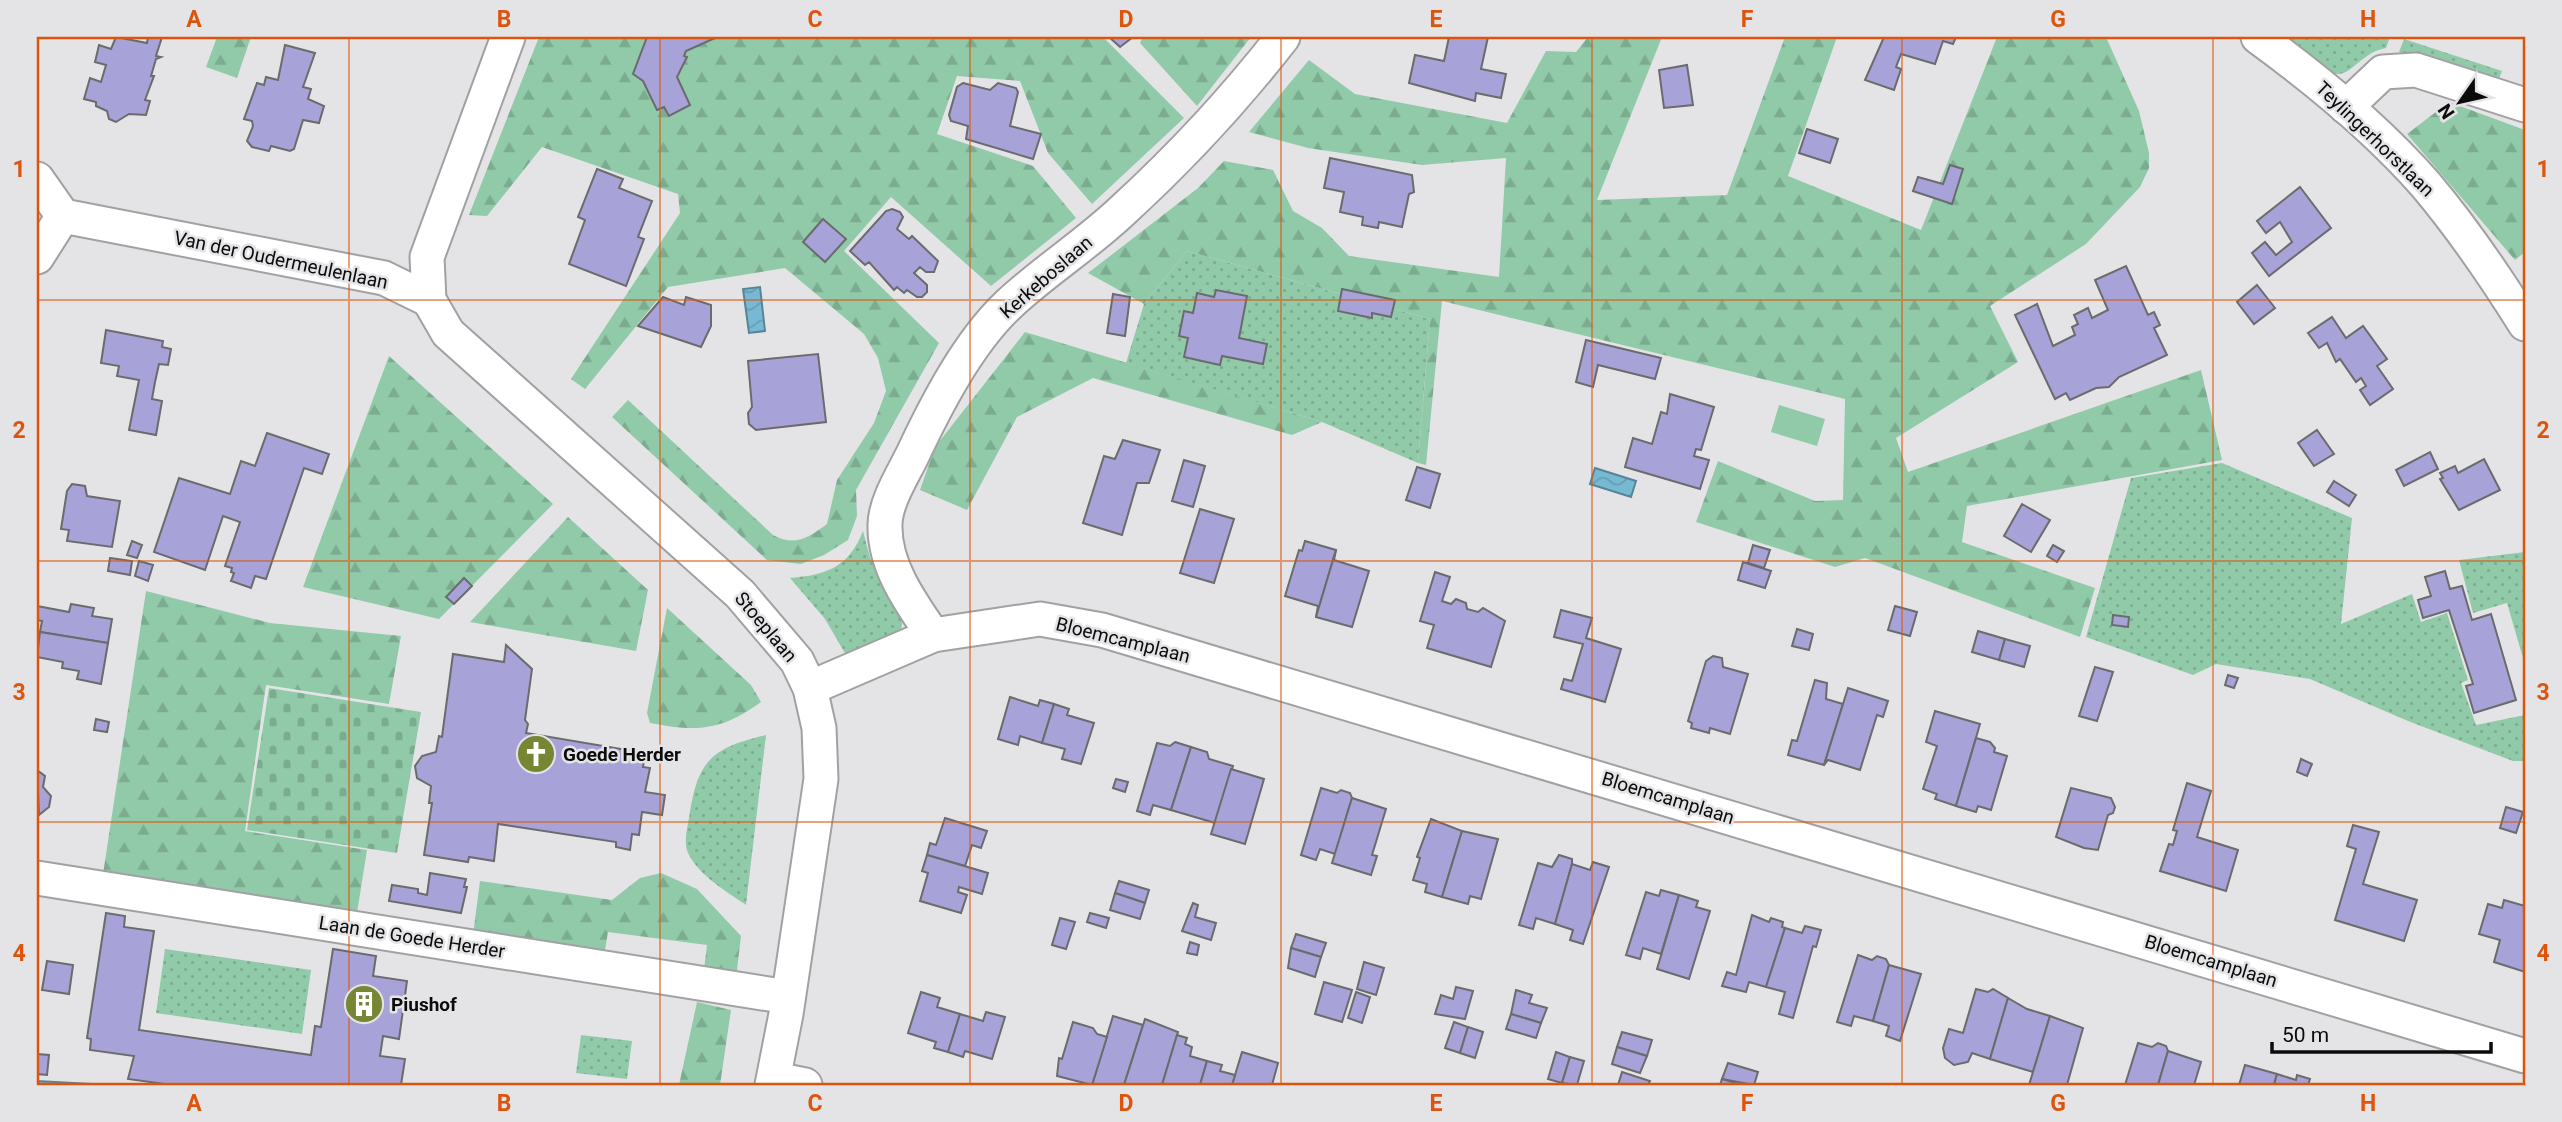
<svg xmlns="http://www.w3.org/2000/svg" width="2562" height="1122" font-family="Roboto,sans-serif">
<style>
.green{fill:url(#green-dots)}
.forest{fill:url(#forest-firs)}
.cemetery{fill:url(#cemetery-stones)}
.pitch{fill:#91caa9}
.water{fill:url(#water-waves);stroke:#578597;stroke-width:2}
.building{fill:#a7a2d7;stroke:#6b6b6d;stroke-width:2}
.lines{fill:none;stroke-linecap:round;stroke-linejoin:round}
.minor-casing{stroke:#a1a1a3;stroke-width:37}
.minor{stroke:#fff;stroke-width:33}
.grid{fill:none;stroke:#dd550c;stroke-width:2;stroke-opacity:0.55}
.labels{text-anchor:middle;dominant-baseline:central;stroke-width:5;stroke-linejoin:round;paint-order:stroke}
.street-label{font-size:19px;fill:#0b0b0c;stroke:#e4e4e7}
.poi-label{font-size:19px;font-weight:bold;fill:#0b0b0c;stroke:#e4e4e7;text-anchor:start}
.neatline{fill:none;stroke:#dd550c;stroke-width:2.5}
.grid-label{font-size:23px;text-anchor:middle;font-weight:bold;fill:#dd550c}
</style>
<defs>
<pattern id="green-dots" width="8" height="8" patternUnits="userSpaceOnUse" patternTransform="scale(1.75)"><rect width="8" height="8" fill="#91caa9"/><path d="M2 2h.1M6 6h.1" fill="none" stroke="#7cac90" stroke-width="1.8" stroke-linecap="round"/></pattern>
<pattern id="forest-firs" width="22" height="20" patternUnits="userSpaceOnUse" patternTransform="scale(1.75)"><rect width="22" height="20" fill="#91caa9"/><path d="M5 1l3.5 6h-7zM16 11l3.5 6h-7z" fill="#7cac90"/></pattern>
<pattern id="cemetery-stones" width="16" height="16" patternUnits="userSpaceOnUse" patternTransform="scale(1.75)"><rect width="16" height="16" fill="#91caa9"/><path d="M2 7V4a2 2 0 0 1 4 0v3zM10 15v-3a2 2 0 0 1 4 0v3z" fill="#7cac90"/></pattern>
<pattern id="water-waves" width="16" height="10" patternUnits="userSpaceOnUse" patternTransform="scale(1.75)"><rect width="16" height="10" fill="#77b9d3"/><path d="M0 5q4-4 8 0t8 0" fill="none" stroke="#669eb4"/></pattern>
</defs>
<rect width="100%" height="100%" fill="#e4e4e7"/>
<g class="green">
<path d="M2280 37H2390L2386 48C2369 51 2363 60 2349 70 2328 86 2297 50 2280 37Z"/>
<polygon points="2404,39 2502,71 2497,84 2399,52"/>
<polygon points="1187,251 1430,319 1418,463 1322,422 1126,363 1144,304"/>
<polygon points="2222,463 2352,518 2341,624 2412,594 2421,622 2447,613 2468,680 2461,683 2476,725 2525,715 2525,761 2513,761 2408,721 2310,679 2216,664 2193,675 2086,637 2131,478"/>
<path d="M863 531 870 558 903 614 901 633 849 660 825 619 790 578C827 575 849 567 863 531Z"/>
<polygon points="2525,552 2525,665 2507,603 2473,613 2459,560"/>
<path d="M766 735 746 905C726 891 701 877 689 855 683 845 687 829 689 818 697 762 710 748 766 735Z"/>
<polygon points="165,949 311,970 302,1034 156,1013"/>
<polygon points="581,1035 632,1041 627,1079 576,1073"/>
</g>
<g class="forest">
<polygon points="217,37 251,37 237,78 206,67"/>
<path d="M539 37H1103L1184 118 1092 204 1048 153 1020 81 957 76 937 134 1033 166 1076 218 991 286 891 197 844 251 939 343 856 490 857 516 848 540 824 555 801 564 767 560 612 417 628 400 773 535C795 547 808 538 827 524L837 480 874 423 886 391 878 358 864 334 785 268 668 287 585 389 571 379 680 213 678 194 542 147 487 216 469 215Z"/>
<polygon points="1143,37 1251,37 1197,106 1140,43"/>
<polygon points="1588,37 1662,37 1597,200 1727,195 1785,37 1837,37 1788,176 1921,230 1997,37 2106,37 2139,111 2149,153 2149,168 2140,187 2086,244 1990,306 2018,362 1896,438 1908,472 2201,370 2222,460 1967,506 1962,542 2095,588 2080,637 1865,558 1835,567 1696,522 1718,461 1815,501 1843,500 1845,399 1442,301 1426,465 1418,463 1430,319 1187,251 1144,304 1088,273 1198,188 1224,161 1273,170 1293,211 1322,228 1349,256 1499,277 1506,158 1422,165 1308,148 1249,132 1309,60 1355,94 1507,123 1546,51 1576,52"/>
<polygon points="2449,102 2525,130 2525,252 2515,260 2407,134"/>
<polygon points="1025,332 1322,422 1292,435 1093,378 1017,417 967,510 920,490 935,447"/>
<polygon points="389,356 553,504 439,619 303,587"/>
<polygon points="568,517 648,590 636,651 470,622"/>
<polygon points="146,591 270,623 401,636 389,704 266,685 245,831 367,850 357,913 103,874"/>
<path d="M667 608 751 685 761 702C721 731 697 732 650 723L647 713Z"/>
<polygon points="661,873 697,889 741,936 736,978 704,969 707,945 608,932 604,956 473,935 480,881 612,900 640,878"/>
<polygon points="697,1002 731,1010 720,1085 679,1085"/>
</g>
<polygon class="cemetery" points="269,688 421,712 397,853 247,830"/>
<polygon class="pitch" points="1779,405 1825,419 1817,446 1771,432"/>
<g class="water">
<polygon points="760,287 765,331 749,333 743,289"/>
<polygon points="1595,468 1636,481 1631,497 1590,484"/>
<polygon points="37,1081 110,1085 37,1085"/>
</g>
<g class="building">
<polygon points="116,37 147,43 148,37 162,37 156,56 161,57 156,59 151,76 154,76 145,100 150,101 146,115 129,114 116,122 109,119 107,111 96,106 96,102 84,99 90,78 101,82 106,65 95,62 99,45 111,49"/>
<polygon points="647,37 715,38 686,51 684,56 687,57 677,77 690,105 669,116 664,107 657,110 643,81 633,74"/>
<polygon points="1109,37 1133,37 1120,47"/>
<polygon points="1449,37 1488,37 1481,69 1506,74 1501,98 1476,93 1475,101 1409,83 1415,55 1444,61"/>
<polygon points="1884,37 1956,37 1953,44 1943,41 1935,64 1901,54 1896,67 1901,69 1894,90 1865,80"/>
<polygon points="285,45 315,53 303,87 311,89 308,99 324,106 319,123 303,120 294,149 290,151 271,146 269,151 252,147 247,141 253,126 252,121 244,119 257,83 264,85 266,77 278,80"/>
<polygon points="1687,65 1693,105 1664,108 1659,70"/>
<polygon points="963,83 990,90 998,83 1016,88 1018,92 1010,126 1041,134 1033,159 966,139 968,126 951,121 949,115 957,87"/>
<polygon points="1807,129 1838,139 1830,163 1799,153"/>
<polygon points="1330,158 1412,175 1414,192 1409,194 1402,227 1379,222 1378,228 1362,225 1363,217 1340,212 1344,192 1324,188"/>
<polygon points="1950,165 1963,169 1952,204 1913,191 1918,177 1943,184"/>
<polygon points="597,169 623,179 619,188 652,201 638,237 644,239 626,286 569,264 585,220 578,217"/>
<polygon points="2300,187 2331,228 2269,276 2252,253 2265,242 2276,255 2292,242 2280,222 2266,233 2257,221"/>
<polygon points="892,209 900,212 903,217 897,229 909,239 912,236 938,261 934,272 926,272 920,267 914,273 927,285 927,292 922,297 917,297 907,290 904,293 897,287 894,290 869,262 865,265 850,251 886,211"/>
<polygon points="823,219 846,239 825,262 803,242"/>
<polygon points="2126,266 2148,315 2154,312 2160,325 2154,328 2167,355 2119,377 2109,387 2096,388 2070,400 2066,393 2055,399 2015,315 2037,304 2053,346 2075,335 2072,327 2078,324 2074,315 2088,308 2092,318 2108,310 2095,280"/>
<polygon points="2257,285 2275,308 2254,324 2237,302"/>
<polygon points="1342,289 1395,300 1391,317 1372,313 1372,318 1338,311"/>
<polygon points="1216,290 1247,296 1239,338 1267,344 1263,364 1222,356 1220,365 1184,357 1188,338 1179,336 1184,311 1193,313 1197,293 1214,297"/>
<polygon points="1113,294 1130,297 1125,336 1107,333"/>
<polygon points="663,297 684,305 686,297 711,305 711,326 701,347 638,326"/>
<polygon points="2332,317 2346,338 2363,326 2387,359 2377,366 2393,389 2370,405 2360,390 2366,386 2361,378 2356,382 2340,359 2336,362 2327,343 2319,348 2308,333"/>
<polygon points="106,330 163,341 162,347 171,349 168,365 159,364 155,382 152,399 162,401 156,435 129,430 139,380 117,376 119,366 101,363"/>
<polygon points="1586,340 1661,358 1655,379 1598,365 1593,387 1576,382"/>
<polygon points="818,354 826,422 756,430 749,424 748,413 752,407 748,361"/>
<polygon points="1670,394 1714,407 1701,450 1696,449 1694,456 1709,460 1700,489 1625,467 1633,438 1652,444 1661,412 1667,414"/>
<polygon points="2317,430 2334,454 2314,466 2298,443"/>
<polygon points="267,433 329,454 322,474 304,468 266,579 255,576 251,588 231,581 234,573 231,572 232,568 225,566 240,522 223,516 205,570 154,552 179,478 230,494 241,461 255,466"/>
<polygon points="1123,440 1160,450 1149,483 1137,483 1122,535 1083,523 1104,456 1115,459"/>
<polygon points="2430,452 2438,469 2404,486 2396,470"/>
<polygon points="2484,459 2500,490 2459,510 2440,479 2443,478 2440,473 2455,466 2458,473"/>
<polygon points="1184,460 1205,466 1193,507 1172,501"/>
<polygon points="1417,467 1440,474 1430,508 1406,500"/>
<polygon points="2334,481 2356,495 2349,506 2327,492"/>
<polygon points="72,484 85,486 87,496 120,501 112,547 67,541 69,530 61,529 67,491"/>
<polygon points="2022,504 2050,520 2031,552 2004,536"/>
<polygon points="1200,509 1234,519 1214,583 1180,573"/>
<polygon points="132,541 142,545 137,558 127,555"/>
<polygon points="1305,541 1336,550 1316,617 1318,606 1285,596 1299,550 1302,551"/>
<polygon points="1753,545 1770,550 1764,568 1748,563"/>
<polygon points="2053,545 2064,551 2057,562 2047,556"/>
<polygon points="1336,550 1334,560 1369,571 1352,627 1316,617"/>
<polygon points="110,558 132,561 130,575 108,571"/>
<polygon points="139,561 153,565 148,581 135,576"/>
<polygon points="1743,562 1771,571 1765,588 1738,580"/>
<polygon points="2445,571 2450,589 2462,586 2472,620 2491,614 2516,700 2474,713 2466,686 2473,684 2449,610 2423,618 2418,600 2431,596 2425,577"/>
<polygon points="1435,572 1450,577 1442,601 1451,604 1456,599 1466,603 1467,609 1478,612 1483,608 1505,621 1491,667 1427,648 1434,625 1420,621"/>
<polygon points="464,578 472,586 454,604 446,597"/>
<polygon points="71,604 94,608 92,616 112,619 108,643 40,632 42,621 37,620 37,606 69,612"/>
<polygon points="1895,606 1917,612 1910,636 1888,630"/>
<polygon points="1561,610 1592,618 1586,638 1621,649 1605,702 1561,689 1564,679 1572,681 1583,644 1554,637"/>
<polygon points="2113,615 2129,617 2128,627 2112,625"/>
<polygon points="1797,629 1813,634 1809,650 1792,646"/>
<polygon points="1978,631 2005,639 1999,660 1972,652"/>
<polygon points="40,632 108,643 101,684 77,679 79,671 62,668 63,662 37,657"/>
<polygon points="2005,639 2030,646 2024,667 1999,660"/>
<polygon points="506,645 532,669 525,720 528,724 526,733 645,753 643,767 650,768 645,792 665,795 662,815 642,812 639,835 632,834 630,850 616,847 616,842 498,824 494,861 469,857 468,862 424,855 432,803 429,803 431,786 417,778 415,766 422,756 436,752 439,736 442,737 453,654 504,662"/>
<polygon points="1713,656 1722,658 1723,667 1748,674 1730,734 1710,728 1709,733 1691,728 1692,723 1688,721 1706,661"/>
<polygon points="2095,667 2113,672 2097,721 2079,716"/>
<polygon points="2228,675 2238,678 2234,688 2225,685"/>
<polygon points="1815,680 1827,683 1826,699 1843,704 1824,765 1788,755 1792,740 1797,741"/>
<polygon points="1848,688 1888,701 1883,717 1877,715 1860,770 1828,760 1824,765"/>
<polygon points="1010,697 1038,706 1040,700 1054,704 1042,743 1020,736 1018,745 998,739"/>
<polygon points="1054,704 1069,709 1067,715 1094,723 1081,764 1062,759 1065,749 1042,743"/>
<polygon points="1935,711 1980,724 1956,806 1935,799 1937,794 1923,789 1937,746 1926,742"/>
<polygon points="96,719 109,722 107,732 94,730"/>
<polygon points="1976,738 1990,742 1995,748 1994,752 2007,756 1991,810 1978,806 1976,812 1956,806"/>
<polygon points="1175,742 1191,747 1171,810 1153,805 1150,815 1137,811 1157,743 1170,746"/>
<polygon points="1191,747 1207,752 1209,759 1233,766 1215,823 1171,810"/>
<polygon points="2301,759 2312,764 2307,776 2297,772"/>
<polygon points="1231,769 1264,779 1245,844 1211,834"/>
<polygon points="37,770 45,776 43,787 51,796 49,807 39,815"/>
<polygon points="1116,779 1128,782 1125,792 1113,788"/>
<polygon points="2187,783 2211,791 2197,837 2238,850 2226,891 2160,871 2169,844 2173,845 2177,831 2173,830"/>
<polygon points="1321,788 1337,793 1341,790 1350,793 1352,798 1335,854 1320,849 1316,860 1301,855"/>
<polygon points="2071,788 2111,798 2115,807 2113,813 2108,815 2098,850 2084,848 2056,837"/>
<polygon points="1352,798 1386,809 1372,855 1377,856 1371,875 1332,863"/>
<polygon points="2506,807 2523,812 2516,833 2500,828"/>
<polygon points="945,818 987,831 981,848 972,845 965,866 927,855 930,843 936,845"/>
<polygon points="1431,819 1462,831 1442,897 1425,892 1427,884 1413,880 1420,858 1417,857"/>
<polygon points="2353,825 2379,832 2363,884 2417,900 2404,941 2335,920 2356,849 2347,846"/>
<polygon points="1462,831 1498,839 1481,899 1470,896 1468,904 1442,897"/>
<polygon points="927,855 988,873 982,894 959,887 958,892 967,895 961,913 920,901 928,873 922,871"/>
<polygon points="1559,855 1572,859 1572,864 1555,924 1536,918 1533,929 1519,925 1538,863 1552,867"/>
<polygon points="1593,862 1609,867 1583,944 1570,940 1573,930 1555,924 1572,864 1590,870"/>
<polygon points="430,873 466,879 464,887 467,887 461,913 389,901 392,885 418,889 418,893 427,895"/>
<polygon points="1119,881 1149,890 1145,903 1115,893"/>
<polygon points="1661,890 1679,895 1661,954 1643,948 1640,959 1626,955 1646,892 1659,896"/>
<polygon points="1115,893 1145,903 1140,919 1110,910"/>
<polygon points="1679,895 1698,901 1696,907 1710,911 1689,979 1657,969"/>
<polygon points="2504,900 2525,906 2525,972 2494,962 2500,940 2479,934 2488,904 2502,908"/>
<polygon points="1193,903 1198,905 1195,917 1216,923 1211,940 1182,931"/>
<polygon points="106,913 125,916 124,927 154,931 139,1030 311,1055 315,1026 321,1027 333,949 376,956 373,976 407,981 399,1039 383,1036 380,1056 405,1059 401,1085 172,1085 128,1079 134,1056 90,1050 91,1039 87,1038"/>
<polygon points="1090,913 1109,918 1106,928 1087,922"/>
<polygon points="1752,915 1769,922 1771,918 1783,922 1782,927 1785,928 1766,987 1749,982 1746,992 1722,986 1727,972 1736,975"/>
<polygon points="1060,918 1075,922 1066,949 1052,945"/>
<polygon points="1805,926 1821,930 1816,947 1813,946 1793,1018 1779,1014 1785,992 1766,987 1785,928 1802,933"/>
<polygon points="1296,934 1326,943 1321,957 1291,948"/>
<polygon points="1190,942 1199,945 1197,955 1187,953"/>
<polygon points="1291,948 1321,957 1315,977 1288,968"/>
<polygon points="1858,955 1872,960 1877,956 1886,959 1889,965 1873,1021 1854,1016 1851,1026 1837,1022"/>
<polygon points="47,961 73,965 69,994 42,990"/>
<polygon points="1364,962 1384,968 1376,995 1357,989"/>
<polygon points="1889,965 1921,974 1900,1041 1886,1036 1889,1026 1873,1021"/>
<polygon points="1324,982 1352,990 1342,1022 1315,1014"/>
<polygon points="1456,987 1473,991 1465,1019 1435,1014 1441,995 1453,999"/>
<polygon points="1976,989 1988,992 1993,989 2008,998 1990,1059 1972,1053 1968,1062 1954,1065 1945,1058 1943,1048 1949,1029 1963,1033"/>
<polygon points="1516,990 1532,995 1529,1003 1547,1008 1541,1023 1511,1014"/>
<polygon points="921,992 940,998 937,1007 960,1014 948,1052 934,1048 936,1042 908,1033"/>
<polygon points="1356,992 1370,997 1362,1023 1348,1018"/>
<polygon points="2008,998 2027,1009 2050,1016 2033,1072 1990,1059"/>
<polygon points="986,1012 1005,1017 992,1059 965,1051 963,1057 948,1052 960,1014 983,1021"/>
<polygon points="1511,1014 1541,1023 1536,1038 1506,1029"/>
<polygon points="1113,1016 1143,1025 1124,1085 1092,1085"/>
<polygon points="2050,1016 2083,1028 2067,1085 2029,1085"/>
<polygon points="1145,1019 1178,1032 1162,1085 1124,1085"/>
<polygon points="1073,1022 1093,1028 1097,1034 1107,1037 1092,1085 1057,1076 1059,1058 1062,1059"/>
<polygon points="1454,1022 1468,1027 1460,1053 1445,1048"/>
<polygon points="1468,1027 1483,1032 1475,1058 1460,1053"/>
<polygon points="1622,1032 1652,1040 1647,1056 1617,1047"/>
<polygon points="1177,1035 1187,1038 1185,1044 1192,1047 1190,1056 1207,1061 1200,1085 1162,1085"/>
<polygon points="2138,1043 2152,1047 2158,1043 2166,1046 2168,1051 2158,1085 2125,1085"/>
<polygon points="1617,1047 1647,1056 1640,1073 1612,1064"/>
<polygon points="2168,1051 2201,1062 2194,1085 2158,1085"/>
<polygon points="1242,1052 1278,1063 1272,1085 1232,1085"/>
<polygon points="1556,1052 1570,1057 1562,1083 1548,1079"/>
<polygon points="37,1054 49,1055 47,1075 37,1074"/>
<polygon points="1570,1057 1584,1061 1577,1085 1562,1083"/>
<polygon points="1207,1061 1222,1065 1220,1071 1235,1075 1232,1085 1200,1085"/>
<polygon points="1728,1063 1758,1072 1754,1085 1722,1079"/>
<polygon points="2245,1065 2277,1074 2274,1085 2239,1085"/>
<polygon points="1622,1072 1650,1081 1648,1085 1618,1085"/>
<polygon points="2277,1074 2296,1080 2297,1075 2310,1079 2308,1085 2274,1085"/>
<polygon points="1722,1079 1742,1085 1720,1085"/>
</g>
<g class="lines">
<g class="minor-casing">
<g id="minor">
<polyline points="508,37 427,257 429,300 448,333 740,594 797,661 810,688 819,728 821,779 786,1014 772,1085"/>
<path d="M2258 37C2317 80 2378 130 2426 185 2463 229 2495 276 2525 324"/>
<polyline points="2346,107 2383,72 2416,70 2525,105"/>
<polyline points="37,179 63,216"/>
<polyline points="63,216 384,278 429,300"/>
<polyline points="37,257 63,216"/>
<path d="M933 635C911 603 884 566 885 525 885 503 902 476 912 456 935 407 967 344 1008 305 1043 272 1086 245 1122 211 1181 157 1234 100 1283 37"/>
<polyline points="810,688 933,635 1040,619 1102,630 2525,1056"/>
<polyline points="37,878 788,997"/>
<polyline points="775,1079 805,1085"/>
</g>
</g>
<use href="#minor" class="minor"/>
</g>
<path class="grid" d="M349 37V1085M660 37V1085M970 37V1085M1281 37V1085M1592 37V1085M1902 37V1085M2213 37V1085M37 300H2525M37 561H2525M37 822H2525"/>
<defs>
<g id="church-disc" transform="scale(2.0125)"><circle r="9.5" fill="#778634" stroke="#e4e4e7"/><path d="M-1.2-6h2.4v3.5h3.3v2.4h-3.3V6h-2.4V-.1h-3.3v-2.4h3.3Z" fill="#fff"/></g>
<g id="building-disc" transform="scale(2.0125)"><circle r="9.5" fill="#778634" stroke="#e4e4e7"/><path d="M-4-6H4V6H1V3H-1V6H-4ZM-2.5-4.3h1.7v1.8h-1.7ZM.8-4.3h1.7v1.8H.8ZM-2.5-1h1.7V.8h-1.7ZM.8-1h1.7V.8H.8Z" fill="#fff"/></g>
</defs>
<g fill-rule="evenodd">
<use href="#church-disc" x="536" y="754"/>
<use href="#building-disc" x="364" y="1004"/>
</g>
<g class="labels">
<g class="street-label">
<text transform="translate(2375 139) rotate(44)">Teylingerhorstlaan</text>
<text transform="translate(281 260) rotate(12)">Van der Oudermeulenlaan</text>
<text transform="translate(1046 277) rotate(-41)">Kerkeboslaan</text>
<text transform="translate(766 627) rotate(50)">Stoeplaan</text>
<text transform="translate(1123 640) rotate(14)">Bloemcamplaan</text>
<text transform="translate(1668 798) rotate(17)">Bloemcamplaan</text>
<text transform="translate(412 937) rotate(9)">Laan de Goede Herder</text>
<text transform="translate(2211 961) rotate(17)">Bloemcamplaan</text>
</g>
<g class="poi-label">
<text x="563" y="754">Goede Herder</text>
<text x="391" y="1004">Piushof</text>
</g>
</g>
<rect width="2562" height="1122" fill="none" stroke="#e4e4e7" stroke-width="77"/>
<g transform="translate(2460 102) rotate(236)" stroke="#e4e4e7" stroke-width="5" paint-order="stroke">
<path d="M0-5L12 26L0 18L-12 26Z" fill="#0b0b0c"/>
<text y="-10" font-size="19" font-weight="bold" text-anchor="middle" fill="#0b0b0c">N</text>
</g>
<path d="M2272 1042v10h219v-10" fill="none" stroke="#0b0b0c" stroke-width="3.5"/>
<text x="2282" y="1042" font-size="21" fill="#0b0b0c" stroke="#e4e4e7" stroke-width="5" paint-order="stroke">50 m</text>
<rect x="38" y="38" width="2486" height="1046" class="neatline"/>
<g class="grid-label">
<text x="194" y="27">A</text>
<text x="504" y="27">B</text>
<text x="815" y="27">C</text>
<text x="1126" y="27">D</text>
<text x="1436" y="27">E</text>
<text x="1747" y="27">F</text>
<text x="2058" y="27">G</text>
<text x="2368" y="27">H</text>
<text x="19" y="177">1</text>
<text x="2543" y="177">1</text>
<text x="19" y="438">2</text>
<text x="2543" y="438">2</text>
<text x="19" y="700">3</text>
<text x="2543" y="700">3</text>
<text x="19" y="961">4</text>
<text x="2543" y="961">4</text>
<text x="194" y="1111">A</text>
<text x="504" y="1111">B</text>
<text x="815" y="1111">C</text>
<text x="1126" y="1111">D</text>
<text x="1436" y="1111">E</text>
<text x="1747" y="1111">F</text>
<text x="2058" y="1111">G</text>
<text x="2368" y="1111">H</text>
</g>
</svg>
